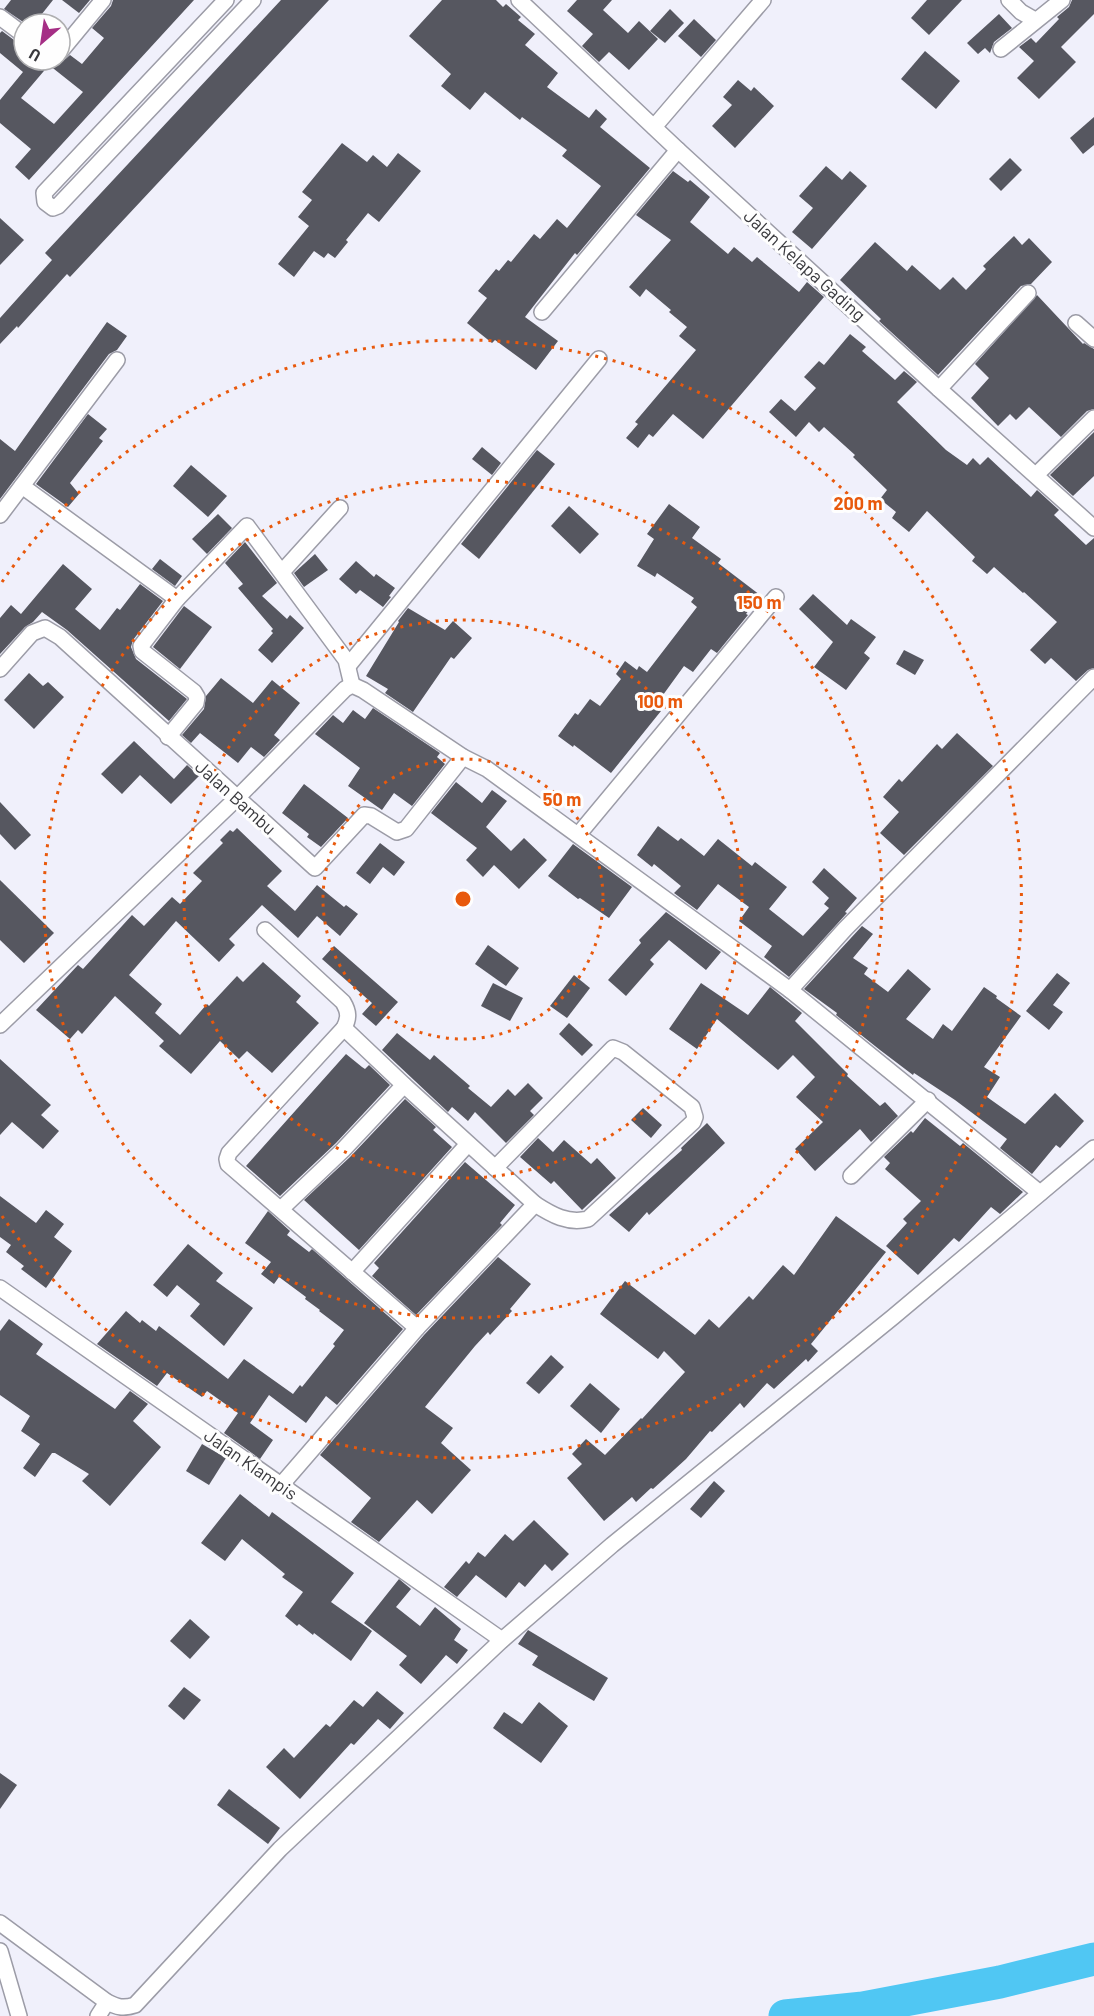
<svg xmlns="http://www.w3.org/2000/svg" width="1094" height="2016" font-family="Barlow,sans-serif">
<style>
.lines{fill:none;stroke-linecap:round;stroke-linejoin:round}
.river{stroke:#50c7f3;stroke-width:33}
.building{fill:#565760;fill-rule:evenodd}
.minor-casing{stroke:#9c9ca7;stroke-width:18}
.minor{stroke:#fff;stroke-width:15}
.ring{fill:none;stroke:#e8590c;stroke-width:3;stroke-dasharray:3 6}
.labels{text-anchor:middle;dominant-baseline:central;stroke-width:6;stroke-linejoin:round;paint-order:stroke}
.street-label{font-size:18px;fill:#39393d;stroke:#fefefe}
.centre{fill:#e8590c;stroke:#fefefe;stroke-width:3}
.ring-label{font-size:18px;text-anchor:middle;font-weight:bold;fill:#e8590c;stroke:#fefefe;stroke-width:6;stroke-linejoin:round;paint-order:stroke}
</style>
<rect width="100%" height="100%" fill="#f0f0fb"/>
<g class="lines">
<polyline class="river" points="785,2016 863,2008 1000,1982 1094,1959"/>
</g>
<g class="building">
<polygon points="11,0 53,0 34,24 26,24 4,9"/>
<polygon points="62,0 90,0 79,13"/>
<path d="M113 0H194L29 180 15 167 31 149 0 123V100L23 72 0 53V33L2 31 18 43 24 45V60L63 61 70 55 82 64 104 38 92 28 111 6ZM49 65 83 92 54 124 21 98Z"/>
<polygon points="281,0 329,0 70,277 67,274 18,328 17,326 0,344 0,318 52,260 45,253"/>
<polygon points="442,0 496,0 503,7 506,4 521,17 518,20 535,34 525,45 558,73 547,87 589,118 596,109 607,119 600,127 650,168 577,255 575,253 525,317 558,341 536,370 495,340 492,343 467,323 487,298 478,291 496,269 499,271 508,260 511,262 534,234 540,239 557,219 567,228 601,186 562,156 567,150 522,117 520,120 485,92 470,110 441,86 451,74 409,36"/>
<polygon points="577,0 612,0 603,10 628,33 639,21 658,39 629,70 609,52 599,62 582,46 593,34 567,11"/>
<polygon points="927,0 962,0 929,35 911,18"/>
<polygon points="1072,0 1094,0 1094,14 1061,47 1076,62 1039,99 1017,78 1034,61 1019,47 1031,38 1036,43 1059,19 1057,17 1069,7"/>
<polygon points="670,9 684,23 665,43 650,31"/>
<polygon points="999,14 1012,28 994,42 990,53 985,48 978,54 967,43"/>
<polygon points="694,19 716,40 701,57 678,36"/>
<polygon points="925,51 960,81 936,109 901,79"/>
<polygon points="738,80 751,91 754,87 774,106 735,148 712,126 732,105 723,97"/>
<polygon points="1094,117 1094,145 1083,154 1070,138"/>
<polygon points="342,143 367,162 373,155 387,167 398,153 421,171 379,222 368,213 346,240 348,242 335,258 328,253 324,258 314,251 294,277 278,264 309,226 298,217 312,200 302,192"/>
<polygon points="1010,158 1022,170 1001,191 989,179"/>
<polygon points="826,166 842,180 850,171 867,186 812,249 792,232 813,208 799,196"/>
<polygon points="673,171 688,182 690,180 710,197 690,222 728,254 734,247 752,262 757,257 799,292 807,282 824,297 703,439 673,414 653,437 649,434 638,448 626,438 638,424 635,422 696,350 679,336 687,327 669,312 671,310 646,289 640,297 629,287 671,240 636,215"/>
<polygon points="0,218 24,240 0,265"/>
<polygon points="1014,236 1022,245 1029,238 1052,262 1031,284 1021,286 938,375 879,321 881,319 840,280 875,242 907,271 912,265 940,290 953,277 966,290 986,269 983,266"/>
<polygon points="1037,295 1083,344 1084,343 1094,349 1094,409 1087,411 1061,437 1029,407 1016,420 1010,414 998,426 971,398 989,378 975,364"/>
<polygon points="107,322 127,336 117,350 109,354 0,499 0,439 15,451"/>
<polygon points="850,334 866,347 862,351 895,380 904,371 917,382 897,402 946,450 967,465 973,458 980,465 988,457 1031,497 1037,490 1059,510 1054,515 1086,545 1094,538 1094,668 1088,670 1076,681 1051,658 1045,664 1030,650 1057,622 1024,592 1023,593 994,567 987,574 972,561 975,557 927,511 909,532 892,518 896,512 880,499 887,490 853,457 855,455 824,427 819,432 809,422 796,437 769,412 781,399 795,411 816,388 804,377 819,361 824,365"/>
<polygon points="88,414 107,429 99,438 103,441 70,483 79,494 68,507 36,484"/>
<polygon points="1094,432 1094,476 1073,496 1050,475"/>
<polygon points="482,447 501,463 492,475 472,459"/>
<polygon points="537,450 555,464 479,559 461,544"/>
<polygon points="191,465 227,496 208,517 173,486"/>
<polygon points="669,504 700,527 692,538 721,559 718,563 760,595 746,614 748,615 717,653 711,649 693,672 684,666 655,706 661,711 611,773 574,745 573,747 558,736 575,713 578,715 590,699 600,706 621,679 616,674 625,661 637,670 639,666 647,672 697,607 691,602 694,598 657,573 655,577 637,566 654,539 647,534"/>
<polygon points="569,506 599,534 580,554 551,526"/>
<polygon points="218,514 232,528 207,554 192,539"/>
<polygon points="245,542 277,583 262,596 287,619 290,615 304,628 272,663 258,650 273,633 271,631 273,629 238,588 243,584 225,563"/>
<polygon points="315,554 328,570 304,587 294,573"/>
<polygon points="160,559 182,576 175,586 152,569"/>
<polygon points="356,561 374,577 376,574 395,588 389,596 391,597 383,607 360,590 356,594 339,579"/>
<polygon points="63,564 92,589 75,609 100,630 117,608 120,610 140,584 163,601 133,640 131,647 136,659 187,699 169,721 67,630 42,612 33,622 25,627 0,654 0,618 11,605 21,614"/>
<polygon points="813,594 847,625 851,619 876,637 864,653 870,658 846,690 814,667 833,642 799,609"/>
<polygon points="184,606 212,627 180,669 153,647"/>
<polygon points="408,608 445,630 453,621 472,638 454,659 451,657 413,712 385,693 388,689 366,676 399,622 398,621"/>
<polygon points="904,650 924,660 915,675 896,664"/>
<polygon points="29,673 43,686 48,682 64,697 34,729 4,700"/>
<polygon points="221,678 253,703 272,680 300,703 274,735 280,740 264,757 251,747 238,763 200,733 191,743 182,735 204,709 206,696"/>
<polygon points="373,708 440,753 437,757 445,764 412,806 394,793 382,810 348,786 360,768 315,734 333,715 343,723 353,710 365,719"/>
<polygon points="957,733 993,766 904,855 880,833 899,812 883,797 899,779 902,782 937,744 942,749"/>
<polygon points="134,741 174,779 187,765 199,776 171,804 140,775 122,794 101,774"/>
<polygon points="456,782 482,803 492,790 507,801 486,827 511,851 524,838 547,860 519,889 494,865 483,877 466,860 477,848 431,813"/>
<polygon points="304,784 348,818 321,847 307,837 309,834 282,813"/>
<polygon points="0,802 31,835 15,850 0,834"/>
<polygon points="658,826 678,841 681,838 704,856 718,839 752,866 755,862 787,887 769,909 803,936 829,908 824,904 829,898 812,882 824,868 857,898 845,912 847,913 789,977 764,957 772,946 739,921 749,907 718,884 697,910 674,893 681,886 654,864 652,867 637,855"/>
<polygon points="237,828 282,871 267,886 295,911 317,885 344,907 346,905 358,914 340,936 317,916 298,938 262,905 229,939 235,945 219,962 176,921 129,975 162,1004 155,1013 180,1035 207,1004 209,1006 237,976 243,982 263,962 301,996 296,1002 319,1023 272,1073 247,1051 239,1059 220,1041 191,1074 159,1046 164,1041 115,996 82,1034 78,1030 70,1039 36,1010 78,965 83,969 132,915 144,926 172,897 180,904 202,881 193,873 223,843 220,840 230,830 233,832"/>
<polygon points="380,843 405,862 394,876 383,867 370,884 356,873"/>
<polygon points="573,844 632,887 609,918 580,898 578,899 548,876"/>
<polygon points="0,880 54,933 24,963 0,940"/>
<polygon points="666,912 721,952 706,970 669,940 650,960 654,964 626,996 608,980 641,943 639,940"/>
<polygon points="862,926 873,934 853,958 868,968 864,974 888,992 908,969 931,989 906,1019 933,1039 943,1024 952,1031 984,987 997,996 996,998 1021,1016 984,1067 1000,1077 987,1097 1025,1124 1055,1093 1084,1121 1060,1148 1056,1145 1032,1174 1000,1148 1007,1139 955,1100 914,1073 913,1075 880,1050 836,1015 837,1013 804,989"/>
<polygon points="488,945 519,968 506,986 475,964"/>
<polygon points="334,946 398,1002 376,1026 362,1014 372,1003 322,959"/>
<polygon points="1057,973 1070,983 1053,1005 1063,1012 1049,1030 1026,1011"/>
<polygon points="574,975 590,988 567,1018 550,1006"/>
<polygon points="493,983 523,998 510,1021 481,1006"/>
<polygon points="701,983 748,1015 770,987 802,1013 795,1021 848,1074 847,1076 880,1106 885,1102 898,1116 871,1142 860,1129 815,1171 795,1149 823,1122 796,1097 815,1077 793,1055 778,1070 717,1019 697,1049 669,1029"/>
<polygon points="569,1023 593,1045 582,1056 559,1034"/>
<polygon points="397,1033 430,1060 434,1055 470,1086 468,1088 491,1107 508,1089 515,1096 528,1083 543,1098 530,1111 534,1115 506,1143 475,1112 468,1121 452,1107 448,1112 382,1050"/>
<polygon points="346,1054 362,1067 365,1069 369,1065 390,1085 336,1143 280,1196 246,1166"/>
<polygon points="0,1059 51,1105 41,1115 59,1131 43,1149 12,1122 0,1135"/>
<polygon points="405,1099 436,1127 433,1130 452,1147 359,1250 304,1200 350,1157"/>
<polygon points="643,1108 662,1125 651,1138 631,1120"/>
<polygon points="925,1118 960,1146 963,1143 1023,1192 1000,1214 991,1207 959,1242 954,1238 918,1275 886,1246 907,1223 903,1219 921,1201 885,1169 890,1163 884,1157 911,1131 913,1133"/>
<polygon points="707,1123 725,1143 649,1215 647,1212 629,1232 609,1215 682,1150 681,1148"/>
<polygon points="538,1138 553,1152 564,1140 591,1164 597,1158 616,1178 582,1210 554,1181 551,1184 520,1157"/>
<polygon points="465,1162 515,1205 500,1223 502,1225 416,1315 372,1276 379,1268 374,1263"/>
<polygon points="0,1196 36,1223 46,1210 64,1224 54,1237 72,1251 46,1288 21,1269 24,1266 6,1252 11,1245 0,1237"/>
<polygon points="268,1211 290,1231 287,1235 309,1252 312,1249 403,1329 337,1405 326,1396 306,1423 269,1395 250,1423 273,1440 260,1459 224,1433 238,1413 207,1391 202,1397 167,1373 157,1386 97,1344 126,1311 140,1323 142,1320 156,1331 159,1326 228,1379 244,1359 293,1394 300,1385 302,1387 335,1346 333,1344 344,1330 319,1311 320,1310 305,1299 306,1297 279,1277 274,1284 261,1274 271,1262 245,1243"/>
<polygon points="836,1216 886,1252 811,1344 818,1351 808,1362 806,1359 774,1389 767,1383 744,1408 740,1403 712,1432 710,1431 686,1459 653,1489 651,1488 636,1502 632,1497 604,1521 567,1478 582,1464 572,1454 586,1439 605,1455 641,1418 642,1419 685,1372 664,1351 658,1359 600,1314 625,1281 695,1335 709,1319 719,1328 749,1296 753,1300 783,1265 794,1275"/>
<polygon points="188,1244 223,1273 216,1281 253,1308 224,1346 190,1316 200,1304 177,1285 167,1297 153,1285"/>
<polygon points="498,1257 531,1284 510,1309 512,1311 490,1335 488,1332 475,1346 425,1407 453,1428 441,1443 471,1470 432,1514 417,1500 379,1542 351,1522 371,1498 320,1455 424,1335"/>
<polygon points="9,1319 43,1344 36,1354 115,1409 130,1391 148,1404 133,1421 161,1447 110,1506 82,1481 89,1474 55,1453 52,1453 35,1477 23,1468 40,1444 21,1431 30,1416 0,1395 0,1331"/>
<polygon points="551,1355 564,1367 539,1394 526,1383"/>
<polygon points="590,1383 620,1409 601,1433 570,1406"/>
<polygon points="202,1444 226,1458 209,1485 186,1471"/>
<polygon points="714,1481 725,1491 701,1518 690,1509"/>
<polygon points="240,1494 269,1517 272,1512 354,1573 331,1602 372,1631 351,1661 314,1633 313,1635 299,1624 297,1626 285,1616 303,1592 282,1577 285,1574 242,1539 225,1561 201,1543"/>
<polygon points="534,1520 569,1554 552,1571 545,1564 525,1587 519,1582 506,1598 476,1575 457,1597 444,1587 466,1561 469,1564 478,1552 485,1557 505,1534 513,1541"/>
<polygon points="399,1579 411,1589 396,1607 420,1626 435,1607 461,1629 454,1640 468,1650 457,1664 446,1655 421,1684 399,1665 407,1656 364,1623"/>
<polygon points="190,1619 210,1637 190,1659 170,1641"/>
<polygon points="528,1630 608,1678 594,1701 532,1665 538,1656 518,1644"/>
<polygon points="184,1687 201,1700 184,1720 168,1706"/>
<polygon points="377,1691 404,1713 390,1729 378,1719 354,1745 351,1743 300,1799 266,1767 284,1748 294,1758 326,1724 330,1727 354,1700 363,1707"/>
<polygon points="539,1702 568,1726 541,1763 493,1728 504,1712 522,1724"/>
<polygon points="0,1773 17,1785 0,1809"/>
<polygon points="229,1789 280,1828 268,1844 217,1805"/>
</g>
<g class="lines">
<g class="minor-casing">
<g id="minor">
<polyline points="226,0 44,193 45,202 53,208 58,206 253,0"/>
<polyline points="519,0 678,150 939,389 1094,528"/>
<polyline points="1009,0 1021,12 1035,20"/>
<polyline points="0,17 24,35"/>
<polyline points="1001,49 1062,0"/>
<polyline points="60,52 103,0"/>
<polyline points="654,127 763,0"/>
<polyline points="542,312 678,150"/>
<polyline points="1076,323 1094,339"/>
<polyline points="939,389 1028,293"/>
<polyline points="1036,475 1094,418"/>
<polyline points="22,486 177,599"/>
<polyline points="0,515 117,360"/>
<polyline points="282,572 340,508"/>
<polyline points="348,666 599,359"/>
<polyline points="0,669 32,633 45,628 60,637 315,868 364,815 371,816 397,832 406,829 463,757"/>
<polyline points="168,737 196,703 197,697 194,692 142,651 141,646 177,599 247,526 346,660 352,685"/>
<polyline points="578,835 776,597"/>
<path d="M265 930 343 1002C349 1012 349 1018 344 1028L229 1153 227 1159 228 1164 417 1328"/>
<polyline points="790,990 845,929 1094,677"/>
<polyline points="0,1025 237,798 345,689 352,685 363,690 463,757 487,769 790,990 1040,1193"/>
<polyline points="344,1028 404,1085 535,1204"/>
<polyline points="851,1176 928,1100"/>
<polyline points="281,1209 343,1150 404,1085"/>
<polyline points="352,1272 468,1144"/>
<polyline points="0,1288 502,1640"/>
<path d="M282 1484 417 1328 535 1204C552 1215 568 1224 588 1219L693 1122 695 1117 692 1107 623 1052 613 1048 495 1168"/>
<path d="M0 1923 107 2002C117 2007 123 2009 135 2005L280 1849 502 1640 612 1545 893 1317 1094 1148"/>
<polyline points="0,1951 19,2016"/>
<polyline points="98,2016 107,2002"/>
</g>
</g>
<use href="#minor" class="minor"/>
</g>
<g class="ring">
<circle cx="463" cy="899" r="140"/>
<circle cx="463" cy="899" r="279"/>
<circle cx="463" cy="899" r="419"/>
<path d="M2 582A559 559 0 1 1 2 1216"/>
</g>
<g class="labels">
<g class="street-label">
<text transform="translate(805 265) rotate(42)">Jalan Kelapa Gading</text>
<text transform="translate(236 797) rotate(42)">Jalan Bambu</text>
<text transform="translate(251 1464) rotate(35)">Jalan Klampis</text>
</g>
</g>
<circle cx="463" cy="899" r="9" class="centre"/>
<g class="ring-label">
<text x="858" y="510">200 m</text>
<text x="759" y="609">150 m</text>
<text x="660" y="708">100 m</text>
<text x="562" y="806">50 m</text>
</g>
<g transform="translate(42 42) rotate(209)"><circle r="28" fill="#fefefe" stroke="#afafb1" stroke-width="1.5"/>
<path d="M0-4.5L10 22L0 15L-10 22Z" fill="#a52e85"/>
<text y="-9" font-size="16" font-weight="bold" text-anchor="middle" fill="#39393d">U</text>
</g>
</svg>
